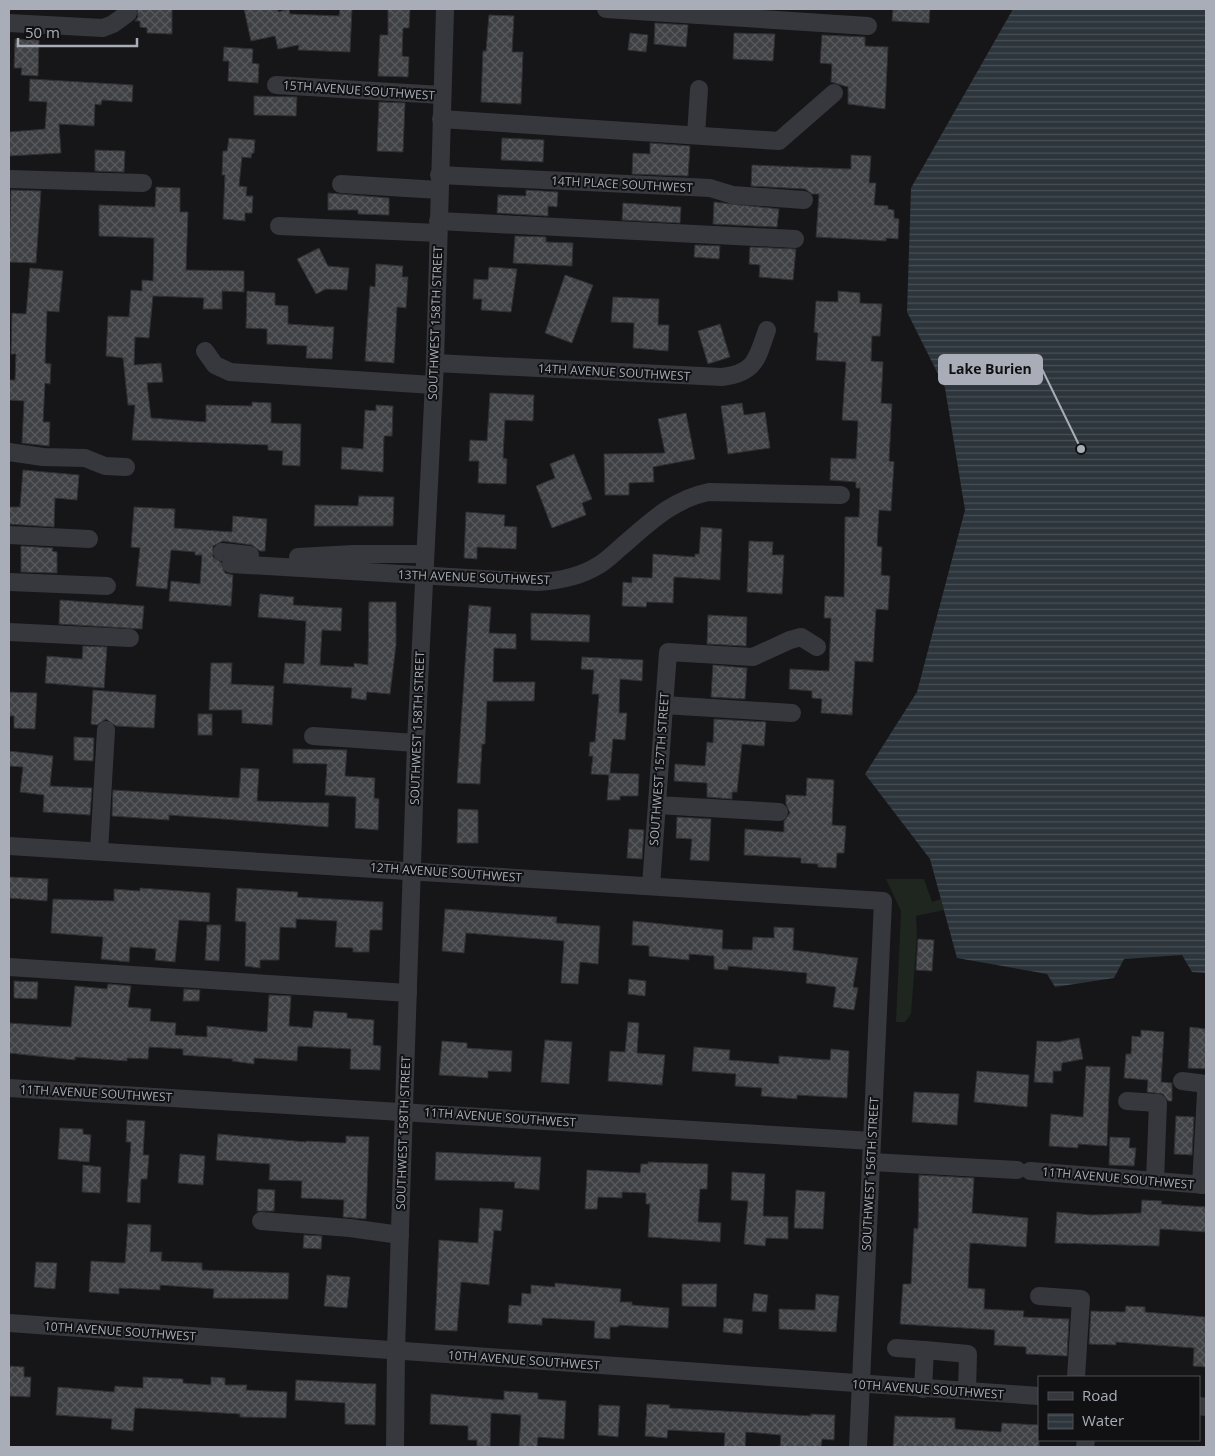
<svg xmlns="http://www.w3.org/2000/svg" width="1215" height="1456" font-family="'Open Sans',sans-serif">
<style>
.grass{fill:#1e261f}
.water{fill:url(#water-rules)}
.building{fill:url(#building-cross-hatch);stroke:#303034}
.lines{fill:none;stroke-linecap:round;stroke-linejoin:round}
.minor{stroke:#37383d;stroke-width:18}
.labels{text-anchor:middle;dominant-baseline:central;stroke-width:4;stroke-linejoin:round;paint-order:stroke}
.street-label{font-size:12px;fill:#a8adb8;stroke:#111113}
.leader{fill:none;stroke:#a8adb8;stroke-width:2}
.callout-dot{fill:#a8adb8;stroke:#111113;stroke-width:2}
.callout{fill:#a8adb8;stroke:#a8adb8;stroke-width:2}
.callout-label{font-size:14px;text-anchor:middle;font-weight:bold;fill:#111}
</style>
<defs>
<pattern id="water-rules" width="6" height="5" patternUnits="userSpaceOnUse" patternTransform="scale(1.25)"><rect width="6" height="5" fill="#2c353c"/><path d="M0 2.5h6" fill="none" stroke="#485056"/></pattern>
<pattern id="building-cross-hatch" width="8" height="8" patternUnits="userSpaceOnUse" patternTransform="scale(1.25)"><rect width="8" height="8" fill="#404145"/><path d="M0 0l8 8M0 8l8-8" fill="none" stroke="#595a5e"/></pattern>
</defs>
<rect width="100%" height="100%" fill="#161618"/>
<polygon class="grass" points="886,879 924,879 932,902 941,899 944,910 916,916 917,936 911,1014 905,1022 896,1022 901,911"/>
<polygon class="water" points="1013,9 1206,9 1206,973 1192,972 1182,955 1124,959 1114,978 1055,987 1047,974 957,958 930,859 865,774 917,692 965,510 945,388 907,312 911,188"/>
<g class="building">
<polygon points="137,9 172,9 172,34 147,33 147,28 140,27 140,21 135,21 138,17"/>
<polygon points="244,9 278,9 278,12 289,9 290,14 339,16 340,9 352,9 350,52 298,50 299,45 278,49 275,36 251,41"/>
<polygon points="388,9 410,9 409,28 403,28 402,56 409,57 408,77 378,76 380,35 388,35"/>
<polygon points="893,9 930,9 929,23 892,21"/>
<polygon points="489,15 514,16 512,52 523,52 521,104 481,102 483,51 486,51"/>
<polygon points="655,23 688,25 686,47 654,44"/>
<polygon points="630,33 648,35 646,52 628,50"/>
<polygon points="734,33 775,34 773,61 733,59"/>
<polygon points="822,35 865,37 865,46 888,47 885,109 848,104 848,87 831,82 832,64 820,63"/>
<polygon points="15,39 39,40 38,76 21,75 22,68 14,68"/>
<polygon points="224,47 253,49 252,63 259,64 258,83 228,81 229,61 223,61"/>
<polygon points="30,79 133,85 132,102 102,100 101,105 95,104 94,126 59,124 61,153 9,156 9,132 45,129 47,102 29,101"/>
<polygon points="254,96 297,97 296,116 254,115"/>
<polygon points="379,102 405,103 403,152 377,151"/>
<polygon points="229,138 255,140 254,153 252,153 251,158 242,157 239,186 247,187 246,196 253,196 252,213 245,213 245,221 223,219 225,175 222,175 223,151 227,151"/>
<polygon points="502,138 544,140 543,162 501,160"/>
<polygon points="650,143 690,146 688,176 632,174 633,153 650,154"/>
<polygon points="95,150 125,151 124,172 95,171"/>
<polygon points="851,155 871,156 869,183 876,183 874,205 888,206 888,209 894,210 894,218 899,219 898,239 886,238 886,241 816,237 819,194 812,194 805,189 751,186 752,165 851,169"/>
<polygon points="156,187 180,188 180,212 188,212 186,270 244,271 244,292 222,291 222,309 203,309 204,298 153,296 149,338 135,337 134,365 161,363 163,382 147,383 151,418 206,422 206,405 252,406 252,402 271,403 271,423 301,424 300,466 282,465 283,451 268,450 268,445 132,440 135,405 128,405 123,358 106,356 108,316 129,317 131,290 142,291 142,280 153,281 154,238 99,236 99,205 155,207"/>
<polygon points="11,190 41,191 36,263 9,262"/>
<polygon points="526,190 558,192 557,207 548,206 548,216 497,213 498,195 526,196"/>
<polygon points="328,193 389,198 389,215 358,214 358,210 328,210"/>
<polygon points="714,202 779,209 777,227 713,224"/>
<polygon points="623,203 681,207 680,223 622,220"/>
<polygon points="515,236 546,237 546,242 573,243 572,266 513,263"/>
<polygon points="695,245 720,246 719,259 694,257"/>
<polygon points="750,247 796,249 793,280 759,277 760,265 749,264"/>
<polygon points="319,248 328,266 349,268 347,290 326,289 316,294 297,259"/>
<polygon points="376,264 403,266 402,277 408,277 406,308 397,307 394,363 365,361 370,286 375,287"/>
<polygon points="489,267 517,269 511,312 481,310 482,299 473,299 474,279 488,280"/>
<polygon points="30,268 63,271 59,312 47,311 45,363 51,364 50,384 45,383 43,422 50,422 49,446 22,443 24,401 9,400 9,380 15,380 16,354 11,354 12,313 26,314"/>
<polygon points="565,275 593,285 572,343 545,333"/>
<polygon points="247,291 275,293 275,305 288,306 288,324 334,327 332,359 306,358 307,346 267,344 267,329 246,328"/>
<polygon points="838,291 860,293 860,303 882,304 880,336 872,336 871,361 883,362 881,403 892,404 889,461 894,462 891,511 879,510 877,546 882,547 881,575 890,576 888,610 876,609 873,662 855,661 852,715 821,713 822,699 812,698 812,691 789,689 790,669 829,671 831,618 824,618 825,596 844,597 845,517 859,517 860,488 856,488 856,482 830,480 831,458 856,459 858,421 842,420 846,362 816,360 818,333 814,332 816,301 838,302"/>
<polygon points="613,297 659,299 658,325 669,325 668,351 633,348 634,323 611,322"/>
<polygon points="720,324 730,357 708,364 698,331"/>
<polygon points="490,393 534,395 533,421 505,420 503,458 507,459 506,484 478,483 479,461 469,461 470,440 487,441"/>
<polygon points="742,403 744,415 765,412 770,448 728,454 721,406"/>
<polygon points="376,405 393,406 392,436 384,436 383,472 341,469 342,447 363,449 365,410 376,411"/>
<polygon points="686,413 695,459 653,467 654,482 629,483 629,495 605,495 604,454 665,453 658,419"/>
<polygon points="574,454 592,499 582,503 586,515 552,528 536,486 555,478 550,464"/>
<polygon points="23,470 79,475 77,500 55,498 54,527 9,524 9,507 20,507"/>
<polygon points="359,496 394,497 393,526 314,526 315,505 358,506"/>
<polygon points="134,507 175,509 174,528 232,532 233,516 267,519 265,551 260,551 252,545 223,541 213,546 213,557 221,562 225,573 233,575 231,606 169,601 171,581 200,584 202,555 195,555 195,552 171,550 167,589 136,586 140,548 131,547"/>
<polygon points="466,512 505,515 504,526 517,527 516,549 477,547 477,559 464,558"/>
<polygon points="701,527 722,529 720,580 674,577 673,603 647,602 646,607 622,606 623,582 632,583 632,577 652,578 653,554 695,557 695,554 699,554"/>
<polygon points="749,541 773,542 772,555 784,555 782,594 747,592"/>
<polygon points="21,546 53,548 52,551 57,552 57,573 21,572"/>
<polygon points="260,594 294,597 293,605 342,608 341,631 322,630 320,665 354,667 354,663 368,665 369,602 396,602 396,645 390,694 367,692 366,700 351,698 352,688 283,683 285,663 304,664 306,621 258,617"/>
<polygon points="60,600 144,606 142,629 59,624"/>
<polygon points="469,605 491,607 489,633 516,634 516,649 494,648 493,682 535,682 534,701 487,701 485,744 482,744 480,784 457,783"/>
<polygon points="531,613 590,615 589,642 531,640"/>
<polygon points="708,615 747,617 746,646 707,644"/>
<polygon points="83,646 107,647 104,688 45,683 47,656 82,659"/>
<polygon points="582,657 643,660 642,681 620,679 619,713 627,713 625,740 613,739 610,773 639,774 638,796 620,796 620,800 607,800 609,775 591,774 593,756 589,756 590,742 595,742 599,694 592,694 594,670 581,669"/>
<polygon points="211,663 232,663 231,684 274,686 272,725 242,723 242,710 209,710"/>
<polygon points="713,665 747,668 745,699 711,697"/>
<polygon points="93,690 156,695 154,728 116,726 106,719 97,725 91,724"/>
<polygon points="9,692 37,693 35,729 14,728 14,716 9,716"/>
<rect x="198" y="714" width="14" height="21"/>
<polygon points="714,719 766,722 764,746 742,744 737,792 732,792 732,799 707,797 707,783 674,781 675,764 705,766 707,742 713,743"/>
<polygon points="74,737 94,738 93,761 74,760"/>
<polygon points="293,749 347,750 345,776 375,778 374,798 379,799 378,830 355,828 356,797 325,795 327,764 293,763"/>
<polygon points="9,751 53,756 50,786 92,788 90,815 43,812 44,795 20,792 23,767 9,766"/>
<polygon points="241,768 259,769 257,801 329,803 328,827 169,815 169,820 112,816 113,790 239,798"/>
<polygon points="807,778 834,780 832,825 846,826 844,853 837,853 836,868 818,867 818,864 801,863 801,858 744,855 745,829 784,832 784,821 790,813 786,804 786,795 806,796"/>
<polygon points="458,809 478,810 478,843 457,843"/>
<polygon points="677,817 711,819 709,861 690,860 692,839 676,838"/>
<polygon points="629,829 644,830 642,859 627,858"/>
<polygon points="9,877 48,879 47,901 9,898"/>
<polygon points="140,888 210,893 209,922 179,920 175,962 155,960 156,949 130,947 129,962 101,959 103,937 51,933 53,899 114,901 114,889 140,891"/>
<polygon points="237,888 298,892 297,897 383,902 382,930 370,930 369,952 353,952 353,948 335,947 337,921 296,919 296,928 280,927 279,960 260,960 260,968 245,966 246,922 235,921"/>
<polygon points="445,909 557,917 556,923 600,926 598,964 580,962 578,984 561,983 564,941 466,933 464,953 442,951"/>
<polygon points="633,921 723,930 722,949 752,950 753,937 774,938 774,927 794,928 793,950 858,958 853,987 858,988 854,1010 833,1007 836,987 806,983 807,973 728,966 728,970 714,969 714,956 689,954 689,960 649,956 649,946 632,945"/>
<polygon points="207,925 221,925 219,961 205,960"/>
<polygon points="918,939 934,940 932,971 916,970"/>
<polygon points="629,979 646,981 645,996 628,994"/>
<polygon points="14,981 38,982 37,999 14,998"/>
<polygon points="108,984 131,986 128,1007 151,1009 150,1021 176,1023 175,1035 207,1037 207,1026 267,1032 269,995 291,996 289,1026 312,1028 314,1011 347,1013 347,1018 374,1020 373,1045 381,1046 380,1070 350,1069 351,1049 298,1046 297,1061 254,1058 254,1064 232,1061 233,1059 183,1055 183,1049 149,1047 148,1059 127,1058 127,1061 75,1057 75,1060 9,1053 9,1023 71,1027 75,986 107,989"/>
<polygon points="184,989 200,990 199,1001 183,1001"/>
<polygon points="628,1022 639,1023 637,1053 665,1055 662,1085 608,1081 610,1051 625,1052"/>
<polygon points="1190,1027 1206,1029 1206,1069 1188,1068"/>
<polygon points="1141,1030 1164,1032 1161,1082 1172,1083 1172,1101 1168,1101 1163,1094 1147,1092 1148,1080 1124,1078 1126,1054 1131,1054 1132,1036 1141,1037"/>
<polygon points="1079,1038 1083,1059 1062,1063 1061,1071 1053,1071 1053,1083 1034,1082 1037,1041 1058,1042"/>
<polygon points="545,1040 572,1042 569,1084 541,1082"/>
<polygon points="442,1041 467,1043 467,1048 512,1051 511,1072 488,1071 488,1078 439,1075"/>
<polygon points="694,1047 730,1050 729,1060 779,1064 779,1056 830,1060 831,1049 849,1051 847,1098 797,1095 797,1099 761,1096 762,1088 735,1086 736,1074 692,1071"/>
<polygon points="1086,1066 1110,1067 1107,1146 1078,1144 1078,1148 1049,1146 1051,1114 1083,1117"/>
<polygon points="977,1071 1029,1075 1027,1107 974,1102"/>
<polygon points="914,1092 959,1094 957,1125 912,1122"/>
<polygon points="1176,1116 1194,1117 1192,1155 1174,1154"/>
<polygon points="127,1120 145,1121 143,1155 149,1155 147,1179 141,1179 140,1203 127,1202 131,1142 126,1142"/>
<polygon points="60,1128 83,1129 83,1134 91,1135 89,1162 58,1159"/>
<polygon points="218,1134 306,1142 306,1141 346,1143 346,1136 369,1137 366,1219 343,1217 344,1200 301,1198 302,1181 269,1180 270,1164 216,1160"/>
<polygon points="1110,1137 1130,1138 1129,1148 1136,1148 1134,1166 1109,1165"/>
<polygon points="436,1152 541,1157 539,1190 514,1188 515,1182 435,1180"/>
<polygon points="180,1154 205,1156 203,1185 178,1183"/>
<polygon points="648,1162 708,1164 707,1189 700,1189 698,1222 721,1223 720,1242 648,1237 650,1204 646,1204 646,1193 622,1192 622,1198 598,1197 597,1209 585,1209 587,1170 640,1173 641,1164 648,1164"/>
<polygon points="83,1165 101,1167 100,1193 82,1192"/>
<polygon points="732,1172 765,1174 763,1216 788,1217 788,1239 766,1238 765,1246 744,1244 748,1201 731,1200"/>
<polygon points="919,1175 974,1178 972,1213 1028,1218 1026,1247 970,1243 968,1288 985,1289 984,1309 1024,1311 1023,1317 1069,1319 1067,1356 1026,1354 1026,1347 994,1345 995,1330 900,1324 903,1284 911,1284 914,1228 918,1229"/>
<polygon points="258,1189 275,1190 274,1211 257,1211"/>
<polygon points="796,1190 825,1192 823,1229 794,1228"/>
<polygon points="1142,1200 1162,1201 1161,1204 1206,1207 1206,1232 1160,1229 1159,1246 1055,1243 1057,1212 1092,1215 1141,1213"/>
<polygon points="480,1208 503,1210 501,1231 494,1230 489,1285 461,1282 457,1331 435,1330 439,1240 478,1243"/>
<polygon points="128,1224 151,1225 150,1252 162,1252 161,1261 202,1263 202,1270 289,1273 288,1299 213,1298 214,1289 160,1285 160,1290 119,1288 119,1294 89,1292 91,1261 125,1263"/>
<polygon points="304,1235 322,1236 321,1249 303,1248"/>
<polygon points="36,1262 57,1263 55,1289 34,1287"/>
<polygon points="327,1275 350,1277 347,1308 324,1306"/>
<polygon points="555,1283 621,1289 620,1302 632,1302 632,1305 669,1308 668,1328 619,1325 618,1327 610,1327 610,1339 594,1338 595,1321 542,1318 542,1325 508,1323 509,1305 521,1306 522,1293 531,1294 531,1285 555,1287"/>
<polygon points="682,1284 717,1284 716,1307 682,1306"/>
<polygon points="754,1293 768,1295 766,1312 752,1311"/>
<polygon points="816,1294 839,1296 836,1332 779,1329 779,1309 815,1310"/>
<polygon points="1126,1306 1145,1307 1145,1312 1206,1317 1206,1367 1193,1366 1194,1348 1116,1342 1116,1345 1089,1344 1091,1311 1125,1312"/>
<polygon points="724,1318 743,1320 742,1334 723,1332"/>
<polygon points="9,1366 24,1367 24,1377 31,1377 30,1397 9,1396"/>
<polygon points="143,1377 183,1379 183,1383 211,1385 211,1377 225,1378 225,1385 247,1385 246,1390 287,1392 286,1418 240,1417 240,1414 135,1408 133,1431 111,1429 112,1419 56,1415 58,1387 114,1392 115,1386 143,1388"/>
<polygon points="296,1380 376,1384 375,1425 345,1424 345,1403 295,1400"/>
<polygon points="504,1391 538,1393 538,1399 566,1401 564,1439 538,1437 537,1447 519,1447 521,1415 491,1413 490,1447 477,1447 477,1440 468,1440 468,1426 430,1424 431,1394 504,1400"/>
<polygon points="647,1404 670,1405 669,1408 811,1416 811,1414 835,1415 834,1440 822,1439 821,1447 780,1447 781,1435 746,1432 745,1447 724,1447 725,1433 668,1430 667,1438 645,1436"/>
<polygon points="599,1405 620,1406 618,1437 598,1435"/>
<polygon points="895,1416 955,1418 955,1429 1001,1432 1002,1423 1039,1425 1039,1447 893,1447"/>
</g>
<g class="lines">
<g class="minor">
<polyline points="606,9 868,26"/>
<polyline points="9,23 103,28 113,24 128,13"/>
<polyline points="276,85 441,95"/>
<polyline points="441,119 779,141 834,93"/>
<polyline points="696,135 699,89"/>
<polyline points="439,175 710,188 733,195 804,200"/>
<polyline points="9,179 143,183"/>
<polyline points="341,184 439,190"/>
<polyline points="438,221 795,239"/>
<polyline points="279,226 438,233"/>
<polyline points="205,351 215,365 230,372 433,385"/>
<path d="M435 363 722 377C756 373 757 358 767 330"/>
<polyline points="9,452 43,457 85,458 105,466 126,467"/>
<polyline points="9,535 89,539"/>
<polyline points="222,552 250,555"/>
<polyline points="298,557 354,554 425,554"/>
<path d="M231 564 537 582C558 581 580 577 599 565 606 561 613 554 620 548 647 525 672 499 709 492L841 495"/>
<polyline points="9,582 107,586"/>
<polyline points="9,632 130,638"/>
<polyline points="664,705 792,713"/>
<polyline points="313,736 416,743"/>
<polyline points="657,805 779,812"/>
<polyline points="9,846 883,901 858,1447"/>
<polyline points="99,851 106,730"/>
<polyline points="651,886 668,652 753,657 790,640 801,637 817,647"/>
<polyline points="9,967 408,993"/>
<polyline points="1182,1081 1206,1084"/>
<polyline points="9,1088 872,1141"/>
<polyline points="1127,1101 1158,1103 1155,1181"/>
<polyline points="871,1162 1017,1170"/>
<polyline points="1030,1171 1206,1185"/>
<polyline points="1201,1185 1206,1093"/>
<polyline points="261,1221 350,1228 400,1235"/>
<polyline points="1039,1296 1081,1299 1076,1377"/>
<polyline points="9,1323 1039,1396"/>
<polyline points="896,1348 925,1350"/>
<polyline points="923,1389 925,1350 968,1354 967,1391"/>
<polyline points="1199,1406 1206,1407"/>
<polyline points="395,1447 396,1350 416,743 435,363 445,9"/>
<polyline points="1085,1447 1086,1440"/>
</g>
</g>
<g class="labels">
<g class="street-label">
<text transform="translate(359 90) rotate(4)">15TH AVENUE SOUTHWEST</text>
<text transform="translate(622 184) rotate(3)">14TH PLACE SOUTHWEST</text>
<text transform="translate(435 323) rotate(-88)">SOUTHWEST 158TH STREET</text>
<text transform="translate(614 372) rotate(3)">14TH AVENUE SOUTHWEST</text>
<text transform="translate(474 577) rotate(2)">13TH AVENUE SOUTHWEST</text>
<text transform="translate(417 728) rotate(-88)">SOUTHWEST 158TH STREET</text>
<text transform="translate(659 769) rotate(-86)">SOUTHWEST 157TH STREET</text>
<text transform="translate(446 872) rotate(4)">12TH AVENUE SOUTHWEST</text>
<text transform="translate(96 1093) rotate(3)">11TH AVENUE SOUTHWEST</text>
<text transform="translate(500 1117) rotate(4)">11TH AVENUE SOUTHWEST</text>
<text transform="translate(403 1133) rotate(-88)">SOUTHWEST 158TH STREET</text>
<text transform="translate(870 1174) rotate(-87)">SOUTHWEST 156TH STREET</text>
<text transform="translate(1118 1178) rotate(5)">11TH AVENUE SOUTHWEST</text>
<text transform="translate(120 1331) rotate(4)">10TH AVENUE SOUTHWEST</text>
<text transform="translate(524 1360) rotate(4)">10TH AVENUE SOUTHWEST</text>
<text transform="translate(928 1389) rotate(4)">10TH AVENUE SOUTHWEST</text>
</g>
</g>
<path class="leader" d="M1081 449L1042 369"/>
<circle class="callout-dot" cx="1081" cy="449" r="5"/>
<rect class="callout" x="939" y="355" width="103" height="29" rx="5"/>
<g class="callout-label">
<text x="990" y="374">Lake Burien</text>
</g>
<rect width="1215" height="1456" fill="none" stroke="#a8adb8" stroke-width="20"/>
<rect x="1038" y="1376" width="162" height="65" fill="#111113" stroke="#4d4f55"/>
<rect x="1048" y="1392" width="25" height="8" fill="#37383d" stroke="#4d4f55"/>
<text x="1082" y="1401" font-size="15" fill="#a8adb8">Road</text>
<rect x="1048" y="1414" width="25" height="15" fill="url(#water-rules)" stroke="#4d4f55"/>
<text x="1082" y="1426" font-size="15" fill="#a8adb8">Water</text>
<path d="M18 38v8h119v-8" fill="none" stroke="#a8adb8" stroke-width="2.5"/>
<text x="25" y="38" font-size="15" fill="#a8adb8" stroke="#111113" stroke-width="4" paint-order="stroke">50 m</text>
</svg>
